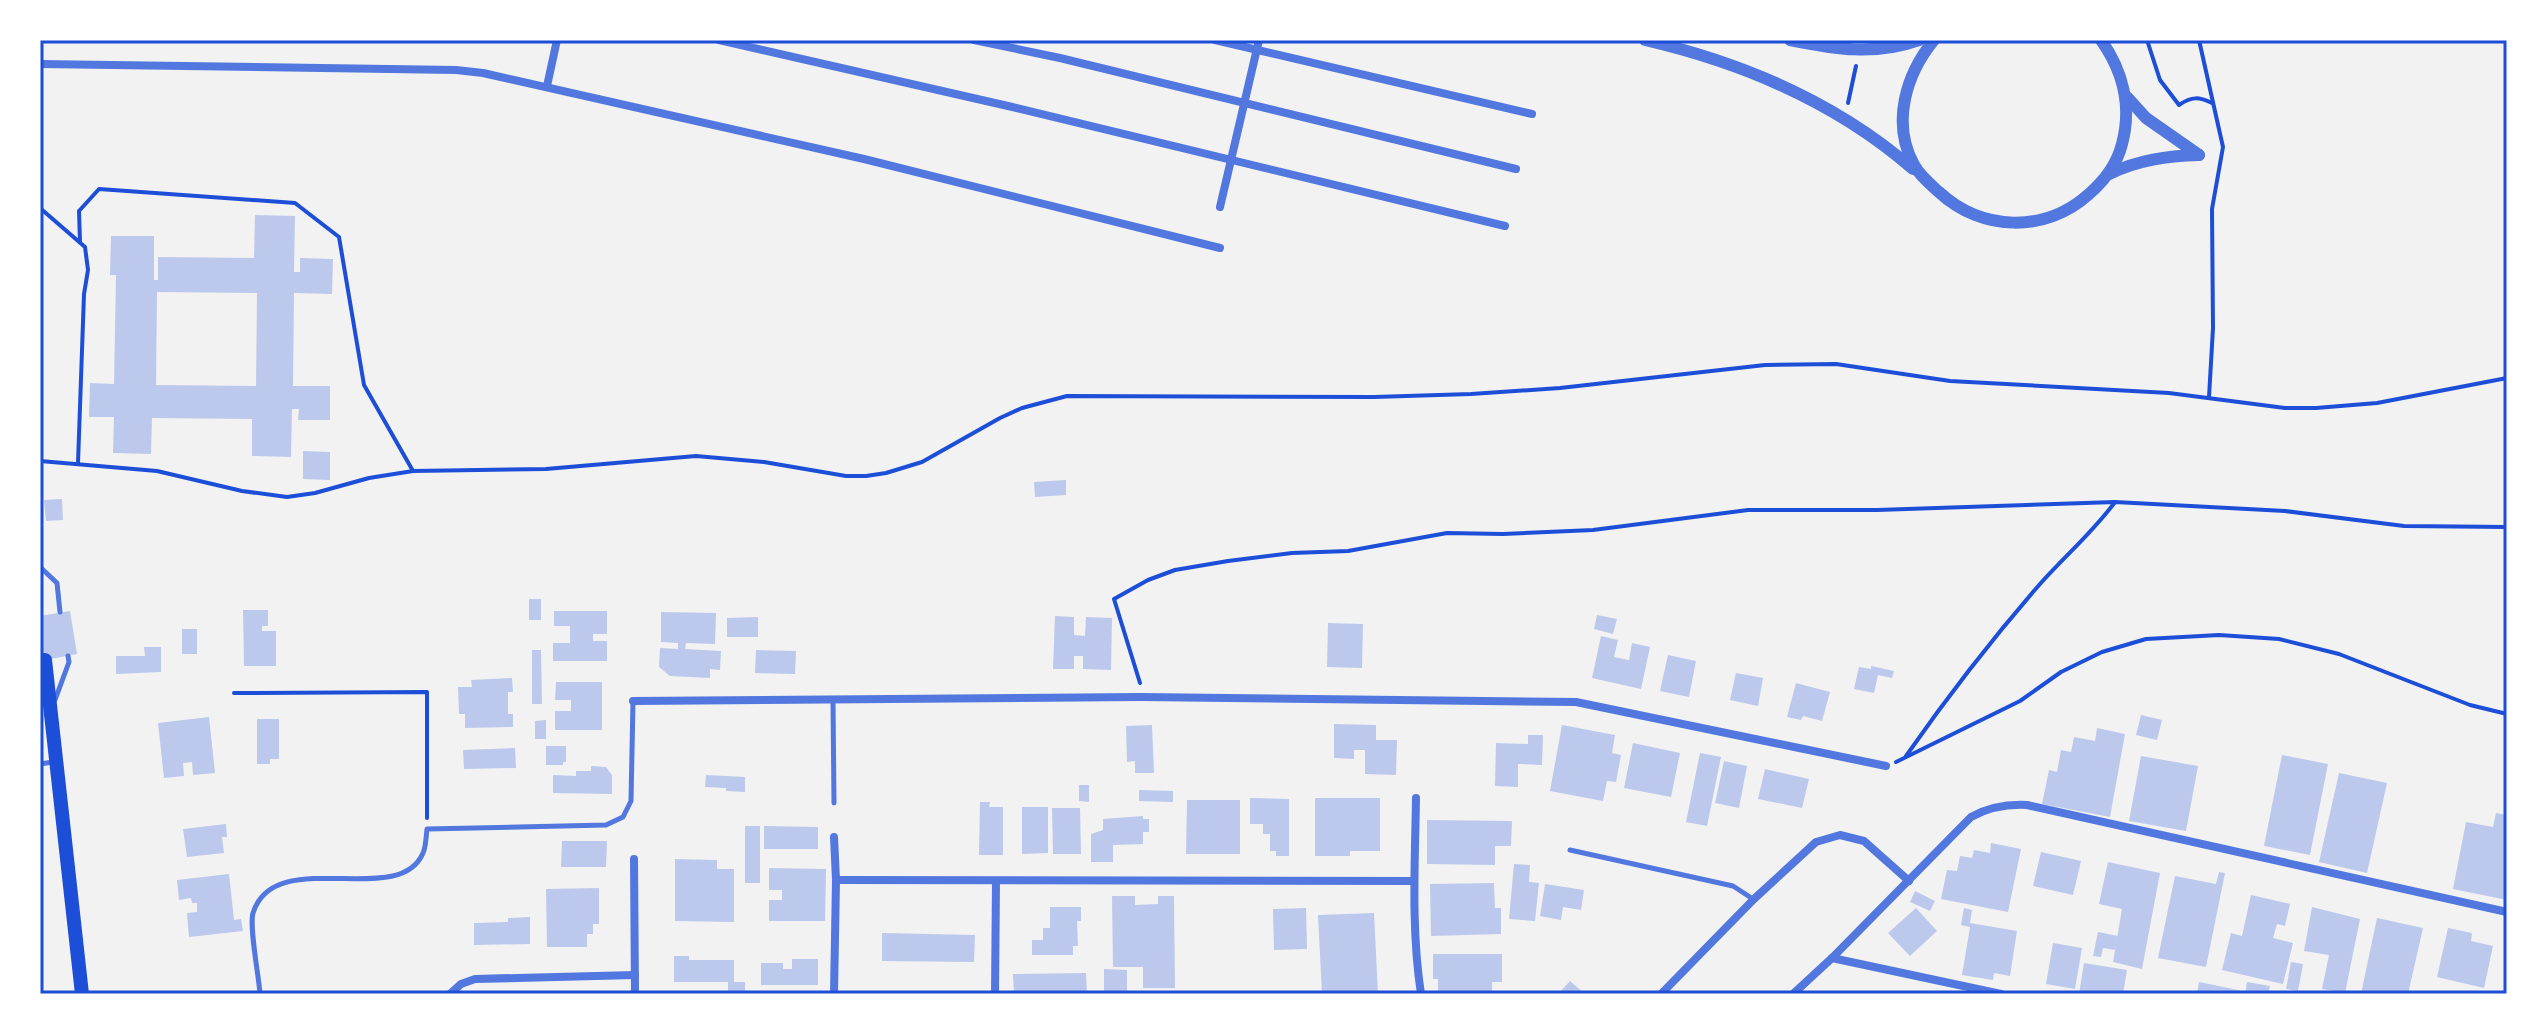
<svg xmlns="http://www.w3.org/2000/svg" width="2547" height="1034" font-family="'PT Sans',sans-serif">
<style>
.building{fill:#bdc9ec;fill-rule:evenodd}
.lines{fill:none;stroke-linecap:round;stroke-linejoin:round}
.path{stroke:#1d4ed8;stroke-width:4}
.service{stroke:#5277de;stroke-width:5}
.minor{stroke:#5277de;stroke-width:8}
.tertiary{stroke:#5277de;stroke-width:12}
.secondary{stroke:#1d4ed8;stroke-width:14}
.neatline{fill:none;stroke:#1d4ed8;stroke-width:3}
</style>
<rect width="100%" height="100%" fill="#f2f2f2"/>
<g class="building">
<path d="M255 215 295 216 294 272H300V258L333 259 332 294 294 293 293 386H330V420H298L299 409H292L291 457 252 456V419L152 418 151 454 113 453 114 417H89L90 383 114 384 116 275H110L111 236H154V280H158V257L254 258ZM157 292 257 293 256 386 156 385Z"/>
<polygon points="303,451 330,452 330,480 303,479"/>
<polygon points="1066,480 1066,495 1035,497 1034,482"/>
<polygon points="62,499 63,520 46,521 44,500"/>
<rect x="529" y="599" width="12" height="21"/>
<polygon points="243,610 268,610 268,626 262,626 262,631 276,631 276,666 244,666"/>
<polygon points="70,611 77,654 40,661 40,616"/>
<polygon points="554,611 607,611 607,634 593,634 593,641 607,641 607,661 553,661 553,643 570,643 570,626 554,626"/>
<polygon points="661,612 716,613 715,644 686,643 685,649 721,651 720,670 710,669 710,678 670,676 659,667 660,648 678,649 678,643 661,642"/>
<polygon points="1597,615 1617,619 1613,634 1594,629"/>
<polygon points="1055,616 1074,617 1074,635 1085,636 1086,617 1112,618 1111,670 1083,669 1083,656 1074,656 1074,669 1053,669"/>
<polygon points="758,617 758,637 727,637 727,618"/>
<polygon points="1328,623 1363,624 1362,668 1327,667"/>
<rect x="182" y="629" width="15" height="25"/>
<polygon points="1601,636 1618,640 1614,657 1629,660 1632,643 1650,647 1641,689 1592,678"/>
<polygon points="144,647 161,647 161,672 116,674 116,656 145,656"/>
<polygon points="532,650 541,650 542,704 532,704"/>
<polygon points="756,650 796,651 795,674 755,673"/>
<polygon points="1668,655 1696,661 1689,697 1660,691"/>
<polygon points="1871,666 1894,671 1892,678 1878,675 1874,693 1854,689 1859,667 1871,669"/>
<polygon points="1736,673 1763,678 1758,706 1730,700"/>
<polygon points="512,678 513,692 508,692 508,714 513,714 513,727 465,728 465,714 459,714 458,687 472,687 471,680"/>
<polygon points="556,682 602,682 602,730 555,730 555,711 571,711 571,700 555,700"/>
<polygon points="1796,683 1830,692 1822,721 1803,716 1801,720 1787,717"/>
<polygon points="2141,715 2162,720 2157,740 2136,735"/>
<polygon points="209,717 215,773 193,775 192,762 183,763 184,776 164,778 158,723"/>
<polygon points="257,719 279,719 279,759 270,759 270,764 257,764"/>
<polygon points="546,720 546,739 535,739 535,721"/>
<polygon points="1334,724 1376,725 1376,740 1397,740 1396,775 1365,774 1365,750 1354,750 1354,759 1334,758"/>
<polygon points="1152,725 1154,773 1135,773 1135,761 1127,762 1126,726"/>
<polygon points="1562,725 1615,735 1612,753 1621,755 1616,782 1607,781 1603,801 1550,791"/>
<polygon points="2097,728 2125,734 2110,817 2042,804 2049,770 2057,772 2061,750 2071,752 2074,737 2095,741"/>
<polygon points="1528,735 1543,735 1542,765 1518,764 1518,787 1495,786 1496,743 1528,744"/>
<polygon points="1633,743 1680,753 1671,797 1624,788"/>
<polygon points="546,746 566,746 566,762 563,762 563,765 546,765"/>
<polygon points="515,748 516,768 464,769 463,750"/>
<polygon points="1700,753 1721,757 1707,826 1686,822"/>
<polygon points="2282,755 2328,764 2310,855 2264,846"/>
<polygon points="2141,756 2198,766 2186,831 2129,821"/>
<polygon points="1724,761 1747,766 1739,808 1715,803"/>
<polygon points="591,766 606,767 612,775 612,794 553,793 553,775 576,776 576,771 591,771"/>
<polygon points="1765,769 1809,779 1802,808 1758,799"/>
<polygon points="2339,773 2387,783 2367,873 2319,862"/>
<polygon points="706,775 745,777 745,792 726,791 726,788 705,787"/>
<polygon points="1079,785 1089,785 1089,802 1079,801"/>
<polygon points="1139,790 1173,791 1173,802 1139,801"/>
<polygon points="1250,798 1289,799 1289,856 1276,856 1276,851 1270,851 1270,834 1263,834 1263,824 1250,824"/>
<polygon points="1315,798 1380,798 1380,851 1350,851 1350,856 1315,856"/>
<polygon points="1187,800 1240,800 1240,854 1186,854"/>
<polygon points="980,802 990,802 989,807 1003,807 1003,855 979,855"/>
<polygon points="1022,807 1048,807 1048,853 1022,854"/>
<polygon points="1052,808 1080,808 1081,854 1053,854"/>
<polygon points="2496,813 2507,815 2507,900 2453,889 2466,822 2493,827"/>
<polygon points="1143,816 1143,819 1149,819 1149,832 1143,832 1143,844 1113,845 1113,862 1091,862 1091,834 1103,830 1103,819"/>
<polygon points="1427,820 1512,821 1511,846 1495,846 1495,865 1427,864"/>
<polygon points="226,824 227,837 222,837 224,853 187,857 183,829"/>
<rect x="745" y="826" width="15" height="57"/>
<polygon points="764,826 818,827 818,849 764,849"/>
<polygon points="562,841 607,841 606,867 561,867"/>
<polygon points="1991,843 2021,849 2008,912 1941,899 1947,870 1957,871 1960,856 1972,858 1974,850 1990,853"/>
<polygon points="2041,852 2081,861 2073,895 2033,886"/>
<polygon points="675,859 717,860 717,869 734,869 734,922 675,921"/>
<polygon points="2108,862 2160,873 2142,969 2113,962 2122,909 2099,904"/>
<polygon points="1514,864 1530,865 1529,882 1539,883 1535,921 1509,919"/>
<polygon points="769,868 826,869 825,921 769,921 769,900 782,900 782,890 769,890"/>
<polygon points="2219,872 2225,873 2206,967 2158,958 2175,876 2216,884"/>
<polygon points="229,874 234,920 241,919 243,931 189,937 187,913 197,912 197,903 192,903 191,898 179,900 177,880"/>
<polygon points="1494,883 1495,908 1501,908 1501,934 1431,936 1430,884"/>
<polygon points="1545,884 1584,890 1581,910 1563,907 1561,920 1540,916"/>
<polygon points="599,888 599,924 593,924 593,934 587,934 587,947 547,947 546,889"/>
<polygon points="1915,891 1935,901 1930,911 1910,902"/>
<polygon points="2251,895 2290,904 2285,926 2277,924 2273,938 2293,943 2283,984 2222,970 2231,933 2242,936"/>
<polygon points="1112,896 1135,896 1135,905 1158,904 1158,896 1174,896 1175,988 1143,988 1143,967 1113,967"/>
<polygon points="1050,907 1081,907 1081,921 1077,921 1078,946 1073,946 1073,955 1032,955 1032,940 1043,940 1043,928 1050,928"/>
<polygon points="2312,907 2360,919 2345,993 2322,989 2329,955 2304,951"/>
<polygon points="1306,908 1307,949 1274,950 1273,909"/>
<polygon points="1916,908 1937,931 1910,956 1888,933"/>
<polygon points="1964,908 1972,910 1970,923 2017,931 2010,976 1994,973 1993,980 1962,975 1970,927 1961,925"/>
<polygon points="1374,913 1378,994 1322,994 1318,915"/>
<polygon points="530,917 530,944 474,945 474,923 508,922 508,918"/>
<polygon points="2377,918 2423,928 2408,994 2361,994"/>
<polygon points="2448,928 2472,933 2471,941 2493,946 2484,988 2437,977"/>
<polygon points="2098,932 2118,936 2115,950 2103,948 2101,957 2093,956"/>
<polygon points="882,933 975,935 974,962 882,961"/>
<polygon points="2053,943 2082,948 2075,989 2046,984"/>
<polygon points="1433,954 1502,954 1502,982 1492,982 1492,994 1438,994 1438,979 1433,979"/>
<polygon points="674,956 689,956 689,960 734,960 734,982 745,982 745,993 728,993 728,982 674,982"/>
<polygon points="792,959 818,959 818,985 761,985 761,963 783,963 783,969 792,969"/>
<polygon points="2291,962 2303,964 2298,991 2286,989"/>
<polygon points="2084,963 2127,970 2123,994 2079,994"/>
<polygon points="1104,969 1127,970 1127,994 1104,994"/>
<polygon points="1086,973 1087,994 1014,994 1013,974"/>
<polygon points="1570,981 1585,994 1558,994"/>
<polygon points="2199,982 2243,991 2242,994 2197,994"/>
<polygon points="2247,982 2270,986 2268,994 2245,994"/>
</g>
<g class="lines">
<g class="path">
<path d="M2147 40 2160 80 2179 105C2192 96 2199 97 2212 103"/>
<polyline points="2199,40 2223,147 2212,209 2213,328 2209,397"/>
<polyline points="1848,103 1856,66"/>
<polyline points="40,208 85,247 88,270 84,294 78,463"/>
<polyline points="80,242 79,211 99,189 295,203 339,237 364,385 413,471"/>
<polyline points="40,461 157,471 242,491 287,497 315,493 369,478 413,471 546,469 696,456 764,462 846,476 866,476 886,473 922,462 1000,418 1022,408 1067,396 1374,397 1471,394 1560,388 1765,365 1836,364 1950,381 2169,393 2285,408 2316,408 2377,403 2507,378"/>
<polyline points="1140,683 1114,599 1148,580 1175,570 1228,561 1292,553 1348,551 1447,533 1503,534 1593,530 1748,510 1877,510 2115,502 2285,511 2404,526 2507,527"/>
<polyline points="234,693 427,692 427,818"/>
<path d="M1906 756C1948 696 1992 639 2040 584 2065 556 2093 532 2115 502"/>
<polyline points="1896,762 2020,701 2061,672 2102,652 2146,639 2219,635 2279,639 2339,654 2470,705 2507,714"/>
</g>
<g class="service">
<polyline points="40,567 57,583 60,612"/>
<polyline points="55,700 69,662 68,656"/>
<polyline points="833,701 834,803"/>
<polyline points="40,764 53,762"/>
<polyline points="1570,850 1733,886 1753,899"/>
<path d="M260 994C259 977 249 927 253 913 275 844 399 910 423 853 426 847 426 836 427 829L606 825 623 817 631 801 633 702"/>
</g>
<g class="minor">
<polyline points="719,40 1008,106 1505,226"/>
<polyline points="974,40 1060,58 1516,169"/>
<polyline points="1215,40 1532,114"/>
<polyline points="40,64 456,70 483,73 864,159 1220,248"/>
<polyline points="547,86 557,40"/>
<polyline points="1220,207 1259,40"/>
<polyline points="633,701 1141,697 1576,702 1886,766"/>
<path d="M1416 798C1415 863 1411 929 1421 994"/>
<polyline points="834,837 836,880 834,994"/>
<polyline points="634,859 635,994"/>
<polyline points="836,880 1414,881"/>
<polyline points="1832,958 2001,994"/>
<polyline points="450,994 461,984 475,979 635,975"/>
<polyline points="995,994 996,881"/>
<polyline points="1661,994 1754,899 1816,842 1840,835 1864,841 1909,881"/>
<path d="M1793 994 1832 958 1971 817C1989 807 2006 804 2027 805L2507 912"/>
</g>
<g class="tertiary">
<path d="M1645 40C1744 63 1836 102 1913 169"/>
<path d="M1790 40C1835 49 1874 56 1919 40"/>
<path d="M1934 40C1906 74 1891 123 1914 165 1920 176 1930 184 1939 192 1982 232 2046 233 2089 194 2104 181 2117 164 2122 144 2132 107 2123 71 2101 40"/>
<polyline points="2127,97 2146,118 2199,155"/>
<path d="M2109 174C2138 160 2167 156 2199 155"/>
</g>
<polyline class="secondary" points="45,660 82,994"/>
</g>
<rect width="2547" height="1034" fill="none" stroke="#ffffff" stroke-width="84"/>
<rect x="42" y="42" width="2463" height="950" class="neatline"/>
</svg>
